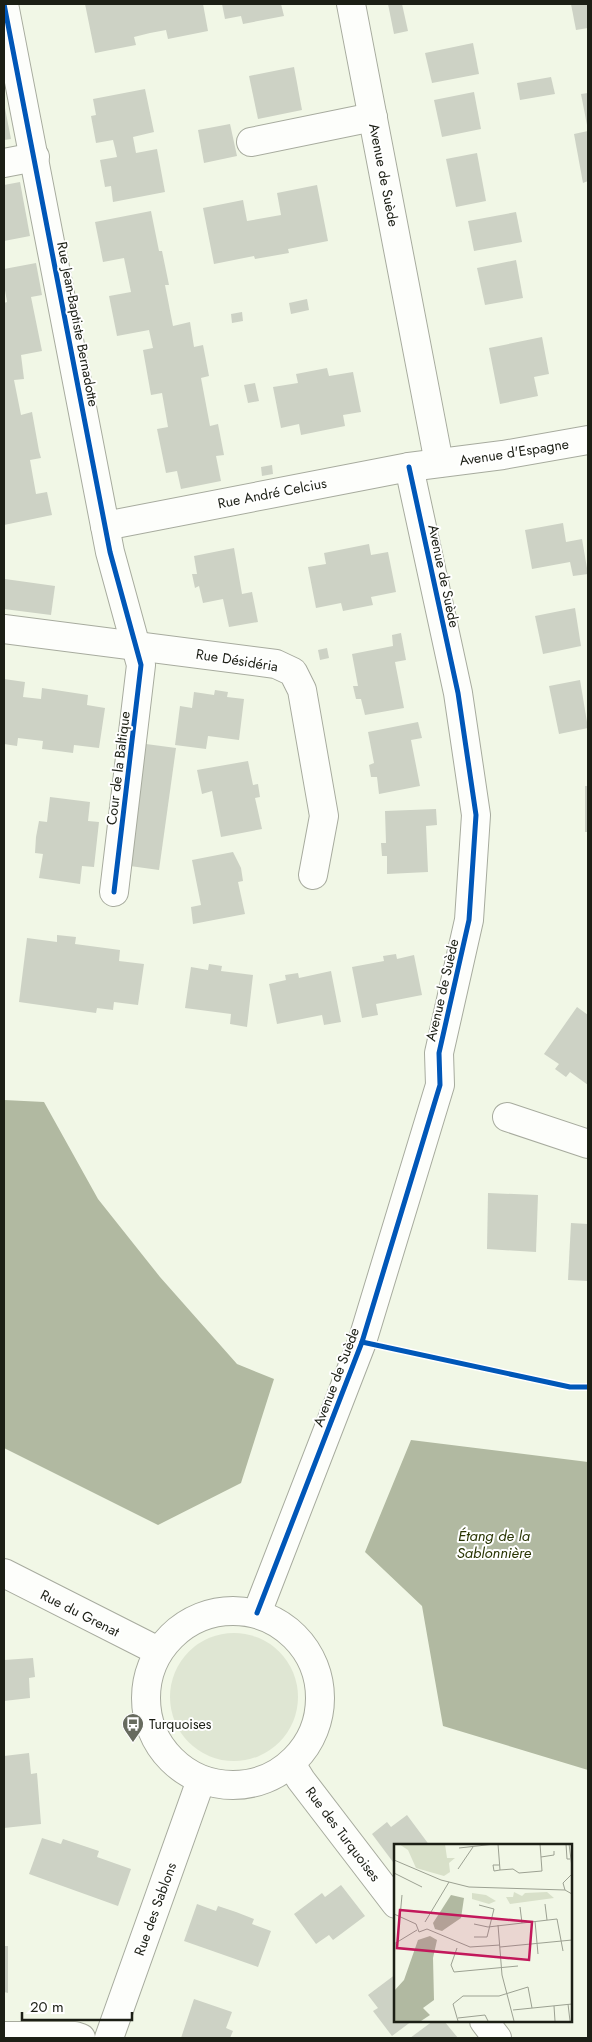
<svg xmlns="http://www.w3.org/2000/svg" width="592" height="2042" font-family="Jost,sans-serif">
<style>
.green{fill:#dfe6d3}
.water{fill:#b1b9a1}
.building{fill:#cdd2c5}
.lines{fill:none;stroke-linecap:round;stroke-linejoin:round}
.minor-casing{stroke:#a7ab9e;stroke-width:30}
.minor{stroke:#fdfefb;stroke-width:28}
.cycleway-casing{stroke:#fff;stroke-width:8}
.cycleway{stroke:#0057b8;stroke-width:5}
.labels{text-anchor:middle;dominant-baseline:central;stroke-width:4;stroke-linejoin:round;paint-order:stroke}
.street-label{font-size:14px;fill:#1c1f15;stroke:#fff}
.poi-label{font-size:14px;fill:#1c1f15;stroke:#fff;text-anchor:start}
.water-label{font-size:15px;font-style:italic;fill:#293503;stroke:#fff}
.inset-road{fill:none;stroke:#9ca192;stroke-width:1}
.view{fill:#c2185b;fill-opacity:0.15;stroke:#c2185b;stroke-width:2.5}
.inset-edge{fill:none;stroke:#1c1f15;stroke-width:2.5}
</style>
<rect width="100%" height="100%" fill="#f1f7e6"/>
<circle class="green" cx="234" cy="1697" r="64"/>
<g class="water">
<polygon points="4,1100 44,1102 98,1199 160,1277 237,1364 274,1379 241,1483 158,1525 4,1448"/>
<polygon points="411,1440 588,1462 588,1770 443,1726 422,1606 365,1552"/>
</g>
<g class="building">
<polygon points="85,4 203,4 208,31 168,39 166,30 150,33 134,37 136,45 95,53"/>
<polygon points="222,4 281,4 284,16 243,24 241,16 225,19"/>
<polygon points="388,4 402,4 408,31 394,34"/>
<polygon points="571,4 588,4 588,28 576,30"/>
<polygon points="473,43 479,74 432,83 425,53"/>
<polygon points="294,67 302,110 258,119 249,76"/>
<polygon points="551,77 555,94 520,100 517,83"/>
<polygon points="145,89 154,132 133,137 136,153 157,149 165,192 113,202 111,186 105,187 100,160 117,157 115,148 113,140 96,143 91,116 96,115 93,99"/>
<polygon points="474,92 481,129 442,137 434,100"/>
<polygon points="588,93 588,125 587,125 581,94"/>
<polygon points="4,103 11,139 4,140"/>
<polygon points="230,124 237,156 204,163 198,130"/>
<polygon points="588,131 588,181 583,183 574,134"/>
<polygon points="477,153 486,201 456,207 446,159"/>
<polygon points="20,182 30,236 4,241 4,185"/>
<polygon points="317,185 328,241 288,249 289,253 255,259 254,256 214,264 203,208 243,200 247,221 281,215 277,193"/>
<polygon points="151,211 159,251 162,251 169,285 165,285 173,326 190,322 194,347 203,345 209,376 201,378 210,426 218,424 224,455 216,456 221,481 181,489 177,471 166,473 157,429 168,427 162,393 151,395 143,350 153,348 149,330 117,336 109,296 131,292 124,258 103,262 95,222"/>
<polygon points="516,212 522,242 474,251 468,221"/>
<polygon points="516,260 523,298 485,305 477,268"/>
<polygon points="36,263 42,295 31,297 42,351 21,355 24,379 14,380 21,415 32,412 39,451 41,458 30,460 36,494 47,492 52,515 4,525 4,303 7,302 4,284 4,269"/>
<polygon points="307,299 309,310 291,314 289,303"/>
<polygon points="242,312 243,321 232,323 231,314"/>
<polygon points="542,337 549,374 534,377 538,396 500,404 489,348"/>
<polygon points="327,368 329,376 353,372 361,412 343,415 345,426 301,435 299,424 281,428 273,387 298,383 296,374"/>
<polygon points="255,383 259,401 248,403 244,385"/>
<polygon points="272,465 273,474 262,476 261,467"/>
<polygon points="563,523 566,542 582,539 588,574 573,576 570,562 532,569 525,530"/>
<polygon points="369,544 371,555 388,552 396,592 371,597 373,605 343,611 341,603 316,608 308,567 326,564 324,553"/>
<polygon points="234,548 242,594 252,592 258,622 229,627 223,599 203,603 199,586 195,588 192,574 197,574 194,556"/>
<polygon points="5,579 55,586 51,615 4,609"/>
<polygon points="575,608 581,646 543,654 535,616"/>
<polygon points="401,633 406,660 395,662 404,708 365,715 361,699 356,699 353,686 358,686 352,654 393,646 392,635"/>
<polygon points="327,648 329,658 320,660 318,650"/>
<polygon points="4,679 25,682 23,697 41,699 42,688 88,695 87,705 105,708 99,748 74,745 73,753 58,751 42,749 43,741 18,738 17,746 4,744"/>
<polygon points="580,680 588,728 559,734 549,686"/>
<polygon points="215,690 228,692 227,697 244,699 239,740 208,736 206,749 175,745 180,706 192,708 194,692 214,695"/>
<polygon points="418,722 422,738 411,740 420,786 379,794 377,777 371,777 369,765 374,763 368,732"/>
<polygon points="146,744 176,748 159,870 130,866"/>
<polygon points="248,761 253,785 258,784 260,797 255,798 262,829 221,837 212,791 202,794 197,770"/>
<rect x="585" y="786" width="3" height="46"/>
<polygon points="50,797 90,802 88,821 99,822 94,867 82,866 80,884 39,878 43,854 35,853 36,837 39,821 47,822"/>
<polygon points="436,809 437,825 426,826 428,872 387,874 387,856 382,856 381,843 386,843 385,811"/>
<polygon points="233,852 241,868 243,881 238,882 245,914 193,924 191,907 201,905 192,860"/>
<polygon points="57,935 76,937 75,944 120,950 119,961 144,964 138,1005 114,1002 113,1010 97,1008 96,1013 19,1002 27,938 57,942"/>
<polygon points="396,954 397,959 414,955 422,995 376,1004 378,1015 362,1018 352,967 384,961 383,956"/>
<polygon points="209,964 222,966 221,971 253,975 247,1027 230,1024 231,1014 185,1008 191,967 208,970"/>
<polygon points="331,971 341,1022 324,1025 322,1015 277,1024 269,984 286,980 285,975 298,973 299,978"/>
<polygon points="577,1007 588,1015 588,1085 570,1072 566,1077 555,1069 559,1064 544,1054"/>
<polygon points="488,1193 538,1195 536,1252 487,1249"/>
<polygon points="571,1223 588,1224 588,1281 568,1280"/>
<polygon points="33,1658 35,1677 29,1678 30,1698 4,1701 4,1660"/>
<polygon points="29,1753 31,1774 37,1773 41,1824 4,1828 4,1756"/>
<polygon points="407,1815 430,1846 396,1846 396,1866 372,1834 387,1822 391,1827"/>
<polygon points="42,1838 61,1844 63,1839 99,1851 97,1857 131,1869 118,1906 29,1874"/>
<polygon points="341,1885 365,1916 333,1940 329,1935 316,1944 294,1914 322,1893 325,1897"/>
<polygon points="197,1904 216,1911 218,1906 236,1912 254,1919 252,1924 271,1931 258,1967 184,1941"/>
<polygon points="4,1946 8,1946 8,1993 4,1992"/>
<polygon points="396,1974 396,2021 412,2021 392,2036 373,2011 378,2008 368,1995"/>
<polygon points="194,1999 232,2012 226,2028 233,2031 230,2038 181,2038"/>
<polygon points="433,2021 444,2021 458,2038 410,2038"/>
</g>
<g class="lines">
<g class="minor-casing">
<g id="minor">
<polyline points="4,4 110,552 141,665 114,892"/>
<polyline points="351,4 439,463"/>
<polyline points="251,142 373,117"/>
<polyline points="4,163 35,157"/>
<polyline points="105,526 409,467 503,455 588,440"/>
<polyline points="4,629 276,664 293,672 302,690 324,816 313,875"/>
<polyline points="507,1117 588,1144"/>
<polyline points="4,1573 158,1651"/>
<circle cx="233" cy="1698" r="87"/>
<polyline points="257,1613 362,1342 440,1085 439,1053 469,920 476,815 458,693 409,467"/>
<polyline points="291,1764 301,1780 396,1904"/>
<polyline points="484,2021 497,2038"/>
<polyline points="4,2036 75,2036 81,2038"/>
<polyline points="109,2038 201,1780"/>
</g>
</g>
<use href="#minor" class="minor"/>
<g class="cycleway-casing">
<g id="cycleway">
<polyline points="4,4 110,552 141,665 114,892"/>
<polyline points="362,1342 570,1387 588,1387"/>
<polyline points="257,1613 362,1342 440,1085 439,1053 469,920 476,815 458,693 409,467"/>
</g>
</g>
<use href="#cycleway" class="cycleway"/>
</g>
<defs>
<g id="bus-pin" transform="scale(1.125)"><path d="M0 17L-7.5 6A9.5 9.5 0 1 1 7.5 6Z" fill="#676b5e" stroke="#fff"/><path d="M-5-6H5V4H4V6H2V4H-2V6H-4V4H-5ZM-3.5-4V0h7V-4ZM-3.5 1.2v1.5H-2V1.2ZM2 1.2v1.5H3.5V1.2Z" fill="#fff"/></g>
</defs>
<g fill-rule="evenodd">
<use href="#bus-pin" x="133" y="1724"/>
</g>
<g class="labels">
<g class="street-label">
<text transform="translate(384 175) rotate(79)">Avenue de Suède</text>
<text transform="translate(78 324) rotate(79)">Rue Jean-Baptiste Bernadotte</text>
<text transform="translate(514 452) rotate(-9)">Avenue d'Espagne</text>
<text transform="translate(272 493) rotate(-11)">Rue André Celcius</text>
<text transform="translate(444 576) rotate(78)">Avenue de Suède</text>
<text transform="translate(237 660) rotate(9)">Rue Désidéria</text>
<text transform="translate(118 768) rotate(-83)">Cour de la Baltique</text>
<text transform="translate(442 990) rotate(-77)">Avenue de Suède</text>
<text transform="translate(336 1377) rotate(-69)">Avenue de Suède</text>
<text transform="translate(80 1613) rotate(27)">Rue du Grenat</text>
<text transform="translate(343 1834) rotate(53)">Rue des Turquoises</text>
<text transform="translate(155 1909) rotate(-70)">Rue des Sablons</text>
</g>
<g class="poi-label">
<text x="149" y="1724">Turquoises</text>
</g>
<g class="water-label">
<text x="494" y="1536">Étang de la<tspan x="494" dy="17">Sablonnière</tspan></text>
</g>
</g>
<g transform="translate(394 1844)">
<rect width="178" height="178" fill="#f1f7e6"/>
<path d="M5 0H51L53 14H61L55 19 56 28 50 32 22 24 14 6ZM120 48 128 52 131 49 153 48 160 54 116 60 112 53H119ZM78 49 92 51 102 57 95 60 78 55Z" fill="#d8e0c9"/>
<path d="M57 51 70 54 67 74 48 87 41 85 39 79ZM36 92 43 96 39 114 40 156 29 164 36 171 27 177H0V147L10 136 24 96Z" fill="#b1b9a1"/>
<path class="inset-road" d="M104 0 106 26 119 25 125 29 148 27 146 0M172 0 173 15H176M175 0 178 23M65 4 101 0M147 13 160 11V7M0 16 47 36 75 43 171 46M105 21H99L100 27 106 26M64 25 79 3M0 29 28 43M178 30 169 39 171 46 178 50M151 60 153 76M126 63 128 79M0 70 22 80M6 73 8 51M141 77 144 110M31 78 55 38M22 80 25 88 33 85M80 80 94 83 163 75 169 107M104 81 108 131 120 177M33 85 76 103 106 101M80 93H93L100 65 85 61M0 100 23 86M106 103 178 96M63 104 57 121 60 128 124 122M0 116 1 100M174 160 176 177M160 162 161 177M119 166 178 160M64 174 91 171 94 177M64 177 59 160 69 152H105L134 143 138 164"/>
<path class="view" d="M6 66 138 78 135 116 3 104Z"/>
<rect width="178" height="178" class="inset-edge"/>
</g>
<rect width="592" height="2042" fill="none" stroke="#1c1f15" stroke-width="10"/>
<path d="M22 2012v8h110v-8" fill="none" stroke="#1c1f15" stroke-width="2.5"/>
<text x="30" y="2012" font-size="15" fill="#1c1f15" stroke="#ffffff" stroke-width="4" paint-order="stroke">20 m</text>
</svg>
